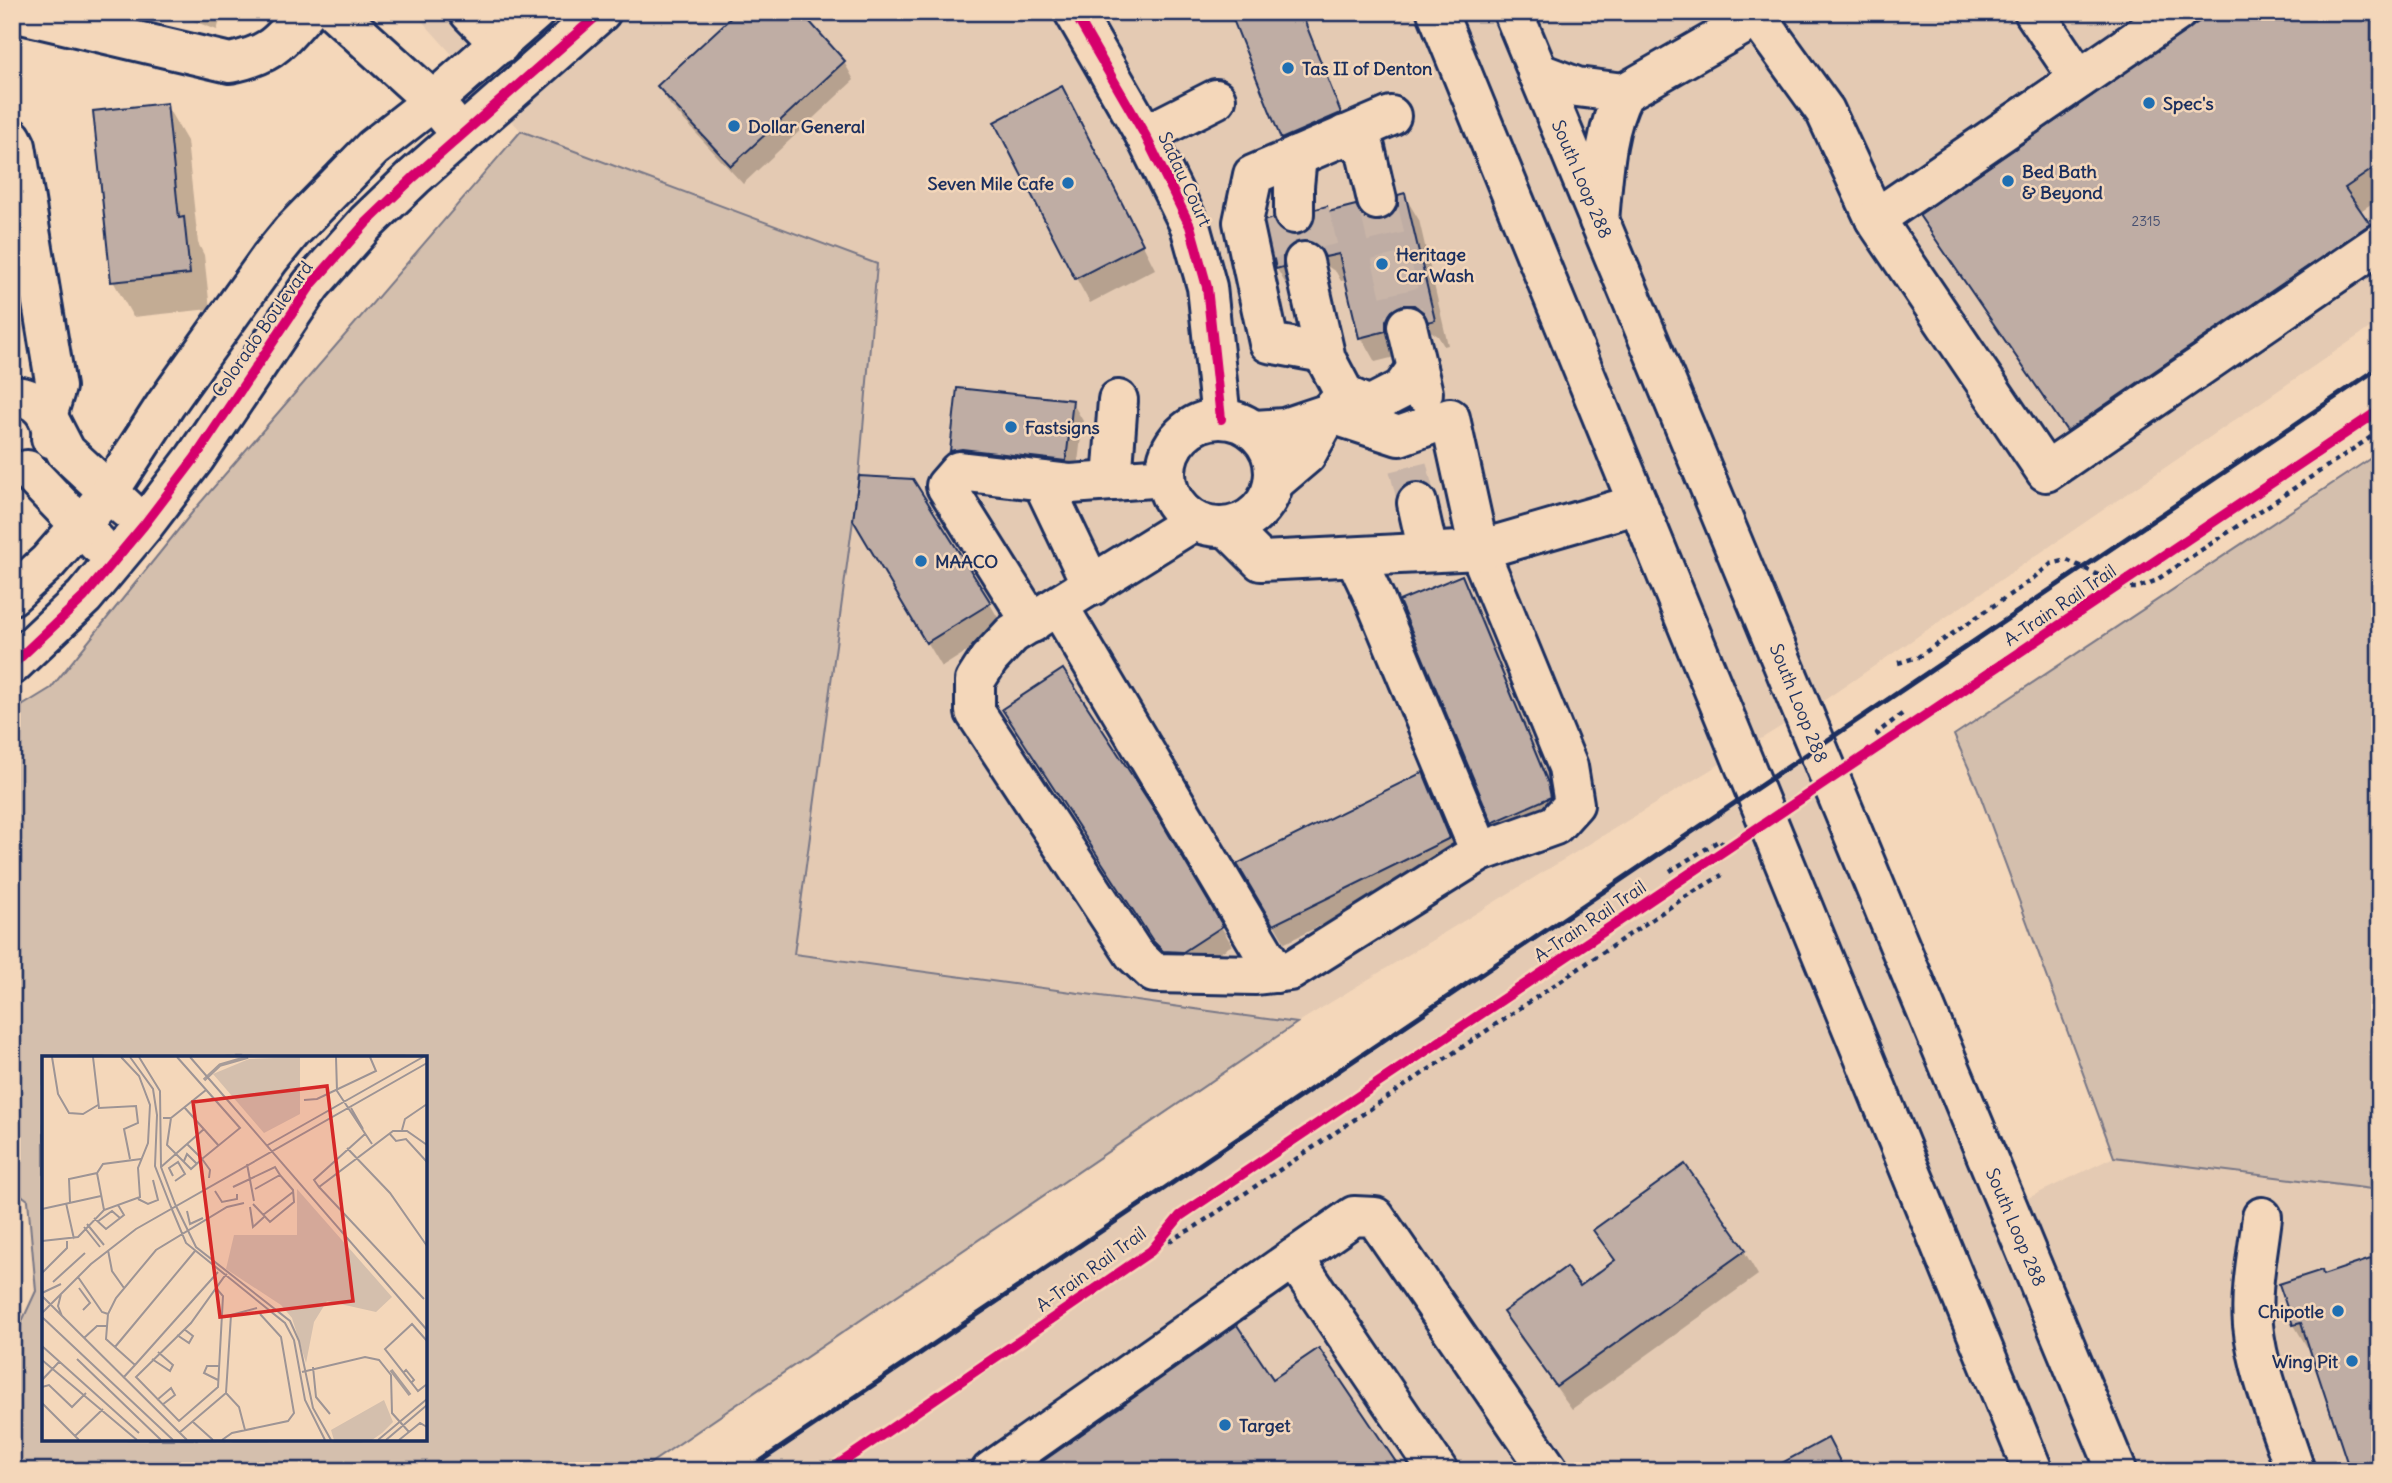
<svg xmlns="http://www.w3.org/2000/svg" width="2392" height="1483" font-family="Delius,sans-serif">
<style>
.built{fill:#e4cab3}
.green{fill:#d4bfad;stroke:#787786;stroke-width:2;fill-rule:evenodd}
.shadow{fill:#0003}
.building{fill:#bfada4;stroke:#1b2f5e;stroke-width:2}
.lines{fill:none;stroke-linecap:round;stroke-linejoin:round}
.minor-tunnel{stroke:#c9b5a8;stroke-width:38;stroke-dasharray:38 19;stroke-linecap:butt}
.minor-casing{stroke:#1b2f5e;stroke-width:44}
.highway-casing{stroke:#1b2f5e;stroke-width:44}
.path{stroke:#1b2f5e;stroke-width:4.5;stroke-dasharray:5 5;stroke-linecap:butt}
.minor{stroke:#f4d7ba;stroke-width:38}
.highway{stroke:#f4d7ba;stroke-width:38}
.rail{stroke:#1b2f5e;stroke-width:5}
.cycleway-casing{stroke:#f4d7ba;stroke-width:15}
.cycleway{stroke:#d6006c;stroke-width:10}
.poi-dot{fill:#1f6fb2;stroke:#f4d7ba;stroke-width:2.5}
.labels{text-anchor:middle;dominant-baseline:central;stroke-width:5;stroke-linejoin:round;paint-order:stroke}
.number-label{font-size:14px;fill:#444e70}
.poi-label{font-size:18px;font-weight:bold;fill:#1b2f5e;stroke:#f4d7ba;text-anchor:start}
.street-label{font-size:18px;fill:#1b2f5e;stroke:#f4d7ba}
.inset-river{fill:none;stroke:#a79c99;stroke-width:3.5}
.inset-road{fill:none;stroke:#9d9495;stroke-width:2}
.view{fill:#d62828;fill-opacity:0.15;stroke:#d62828;stroke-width:3.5}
.inset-edge{fill:none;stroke:#1b2f5e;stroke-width:3.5}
</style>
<rect width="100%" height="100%" fill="#f4d7ba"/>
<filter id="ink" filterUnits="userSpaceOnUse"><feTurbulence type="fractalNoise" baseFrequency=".0143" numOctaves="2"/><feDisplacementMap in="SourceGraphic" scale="14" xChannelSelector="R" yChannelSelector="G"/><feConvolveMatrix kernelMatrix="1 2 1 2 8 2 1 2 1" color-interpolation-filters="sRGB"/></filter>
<g filter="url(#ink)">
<g class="built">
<polygon points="414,12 2380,12 2380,321 1826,699 1297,1023 794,955 859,476 876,265 521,131"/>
<polygon points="1817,748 2007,1208 2114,1157 2380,1190 2380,1471 746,1471 1404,1027 1753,787"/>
</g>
<g class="green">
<path d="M521 131 877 264 859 476 794 954 1297 1023 639 1471H12V1343L36 1291 28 1200 12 1188V712L51 688 195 509ZM44 1058H425V1439H44Z"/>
<polygon points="2380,452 2380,1190 2114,1157 1977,787 1954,735"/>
</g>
<g class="shadow">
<polygon points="170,12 223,12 217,30"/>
<polygon points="1242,12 1302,12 1350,132 1293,157 1282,139 1233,16"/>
<polygon points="2380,23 2380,198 2359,212 2380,245 2082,455 1936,240 1921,216"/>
<polygon points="844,62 854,80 743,184 670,105 659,86"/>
<polygon points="166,105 187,141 198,243 204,255 210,309 133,317 113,281"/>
<polygon points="1076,113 1155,269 1090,303 1076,278"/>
<polygon points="1404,195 1419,220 1448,345 1444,346 1438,336 1429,330 1417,329 1399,356 1375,362 1361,337 1347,280 1341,281 1336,272 1327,266 1313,265 1291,293 1277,269 1278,231 1282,234 1295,238 1305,235 1326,208 1329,213 1360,217 1369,222 1382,223 1394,217"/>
<polygon points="959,390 1072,402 1083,421 1076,479 962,469 952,451"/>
<polygon points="855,519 990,604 1004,628 942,667"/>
<polygon points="1461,577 1472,595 1558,803 1504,841 1493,823 1402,602"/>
<polygon points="1015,728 1150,807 1232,945 1194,970 1165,960"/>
<polygon points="1422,774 1433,793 1460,857 1285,943 1239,864"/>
<polygon points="1596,1230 1744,1251 1758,1275 1572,1409 1519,1337 1505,1312 1579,1288 1615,1262"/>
<polygon points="2321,1272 2324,1276 2310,1346 2307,1347 2294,1325 2281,1285"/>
</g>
<g class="building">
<polygon points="737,12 801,12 845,61 731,166 657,86"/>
<polygon points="1230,12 1301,12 1341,113 1281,139"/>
<polygon points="2213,12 2380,12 2380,164 2345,188 2370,224 2067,431 1919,215"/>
<polygon points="1062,86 1143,244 1075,279 994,122"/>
<polygon points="167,103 179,218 184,217 190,274 111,282 93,111"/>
<polygon points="1405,193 1435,320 1428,322 1423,312 1414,305 1403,305 1392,311 1386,320 1386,331 1359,338 1339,254 1325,257 1320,248 1311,241 1299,241 1290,246 1283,255 1283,267 1276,269 1266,221 1273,219 1275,225 1283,233 1295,236 1304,233 1313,225 1316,209 1327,206 1328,212 1356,205 1362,215 1370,221 1381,221 1392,215 1398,206 1398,195"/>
<polygon points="957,388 1073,400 1066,461 962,449 950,451"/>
<polygon points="859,476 913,479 991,603 926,643 853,520"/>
<polygon points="1462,575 1548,783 1551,797 1492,823 1399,601"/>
<polygon points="1063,669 1152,806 1223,926 1183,952 1163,951 1153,941 1002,709"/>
<polygon points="1423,772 1450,838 1273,925 1237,864"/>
<polygon points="1685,1164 1746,1250 1556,1386 1503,1312 1566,1267 1580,1286 1615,1260 1593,1230"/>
<polygon points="2380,1256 2380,1471 2350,1471 2301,1323 2293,1325 2279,1284 2322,1270 2323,1275"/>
<polygon points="1237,1325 1273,1379 1319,1348 1402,1471 1029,1471"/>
<polygon points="1828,1438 1845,1471 1767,1471"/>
</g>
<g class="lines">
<g class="minor-tunnel">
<polyline points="1377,200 1407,326"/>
<polyline points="1310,211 1321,258"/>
<polyline points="1274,219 1287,266"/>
<polyline points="1408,467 1417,503"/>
</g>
<g class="minor-casing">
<g id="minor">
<path d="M13 12 230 63C273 54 278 43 306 12"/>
<polyline points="335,12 433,101 450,121"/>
<polyline points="469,12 500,44"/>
<polyline points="1074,12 1145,135 1190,226 1207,287 1221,419"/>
<polyline points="1763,12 1757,17 1825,111 1875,219 2046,472 2380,243"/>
<polyline points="2034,12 2079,79"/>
<polyline points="1537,72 1577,87 1624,93"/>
<polyline points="1145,135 1216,99"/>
<polyline points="1345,135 1365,148 1377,200"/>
<polyline points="12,138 16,146 56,387 47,416"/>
<polyline points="1294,214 1294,186 1297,156"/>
<polyline points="1875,219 2177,12"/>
<path d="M1599 221C1603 179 1604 130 1624 93L1757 17 1754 12"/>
<polyline points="1304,262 1326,359 1345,395 1369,406 1402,389 1417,368"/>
<polyline points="1407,326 1423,393"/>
<polyline points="1324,353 1269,343 1243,222 1253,175 1391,116"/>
<path d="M12 396C36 396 53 414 51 438"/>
<circle cx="1220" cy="473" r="54"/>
<polyline points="50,421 66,452 127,509"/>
<polyline points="1255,430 1284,428 1329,413 1399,436 1450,418 1479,550 1568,767 1574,804 1555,825 1480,852"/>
<polyline points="27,470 98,544"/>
<polyline points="1042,481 1092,586"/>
<polyline points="1112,481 1118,400"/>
<polyline points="1273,483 1306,455 1329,413 1337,404"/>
<polyline points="1417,503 1428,552"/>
<polyline points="1194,521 1012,634 989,659 975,681 975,712 1134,954 1154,973 1256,975 1290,971 1480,852 1374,597 1355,557"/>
<polyline points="1228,528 1261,561 1479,550 1638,504"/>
<polyline points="12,595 48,562 109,492 166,404 270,258 292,231 373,148 433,101 535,12"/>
<polyline points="1059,607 1276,973"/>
<polyline points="1032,623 946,486 959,471 1071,484 1166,477"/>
<polyline points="12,665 84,597 144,525 195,458 311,285 366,223 414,177 601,12"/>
<path d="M2262 1217C2258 1252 2250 1289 2253 1325 2258 1374 2280 1424 2295 1471"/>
<polyline points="991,1471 1294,1258"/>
<polyline points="1438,1471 1294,1258 1354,1216 1375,1217 1549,1471"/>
</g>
</g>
<g class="highway-casing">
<g id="highway">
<polyline points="1437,12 2033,1471"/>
<polyline points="1513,12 2117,1471"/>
</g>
</g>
<g class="path">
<polyline points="1898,663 1918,657 2027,583 2051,564 2067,560 2125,588 2136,588 2155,581 2380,431"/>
<polyline points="1885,744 1877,733 1906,711"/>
<polyline points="1670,871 1720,840 1727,850"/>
<polyline points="1151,1251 1195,1227 1685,897 1722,875"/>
</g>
<use href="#minor" class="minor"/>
<use href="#highway" class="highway"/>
<polyline class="rail" points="746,1471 2380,367"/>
<g class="cycleway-casing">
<g id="cycleway">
<polyline points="1074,12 1145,135 1190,226 1207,287 1221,419"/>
<polyline points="12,665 84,597 144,525 195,458 311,285 366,223 414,177 601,12"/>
<polyline points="829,1471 1151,1251 1180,1216 2380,410"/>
</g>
</g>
<use href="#cycleway" class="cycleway"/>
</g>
</g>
<g class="poi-dot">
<circle cx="1288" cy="68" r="7"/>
<circle cx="2149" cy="103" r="7"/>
<circle cx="734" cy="126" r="7"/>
<circle cx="2008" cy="181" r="7"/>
<circle cx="1068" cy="183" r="7"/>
<circle cx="1382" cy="264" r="7"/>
<circle cx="1011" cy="427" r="7"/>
<circle cx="921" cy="561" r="7"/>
<circle cx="2338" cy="1311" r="7"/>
<circle cx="2352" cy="1361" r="7"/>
<circle cx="1225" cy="1425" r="7"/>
</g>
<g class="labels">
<g class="number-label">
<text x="2146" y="221">2315</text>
</g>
<g class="poi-label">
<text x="1302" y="68">Tas II of Denton</text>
<text x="2163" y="103">Spec's</text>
<text x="748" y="126">Dollar General</text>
<text x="2022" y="171">Bed Bath<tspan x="2022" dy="21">&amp; Beyond</tspan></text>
<text x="1054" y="183" text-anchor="end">Seven Mile Cafe</text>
<text x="1396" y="254">Heritage<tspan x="1396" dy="21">Car Wash</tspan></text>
<text x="1025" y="427">Fastsigns</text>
<text x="935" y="561">MAACO</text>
<text x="2324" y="1311" text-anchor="end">Chipotle</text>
<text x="2338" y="1361" text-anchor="end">Wing Pit</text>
<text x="1239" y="1425">Target</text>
</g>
<g class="street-label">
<text transform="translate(1185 179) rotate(65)">Sadau Court</text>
<text transform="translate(1582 179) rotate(67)">South Loop 288</text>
<text transform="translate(262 329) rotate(-55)">Colorado Boulevard</text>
<text transform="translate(2060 605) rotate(-34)">A-Train Rail Trail</text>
<text transform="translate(1799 703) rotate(68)">South Loop 288</text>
<text transform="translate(1590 921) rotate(-34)">A-Train Rail Trail</text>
<text transform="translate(2016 1227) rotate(67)">South Loop 288</text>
<text transform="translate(1091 1269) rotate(-36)">A-Train Rail Trail</text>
</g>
</g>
<g transform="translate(42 1056)">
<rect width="385" height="385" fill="#f4d7ba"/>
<path d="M258 1V58L222 77 171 18 207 3ZM255 133 350 241 334 256 285 245 272 266 264 307 250 262 239 249 184 213 192 179H255ZM342 344 351 366 340 377 330 384H292L289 374Z" fill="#d4bfad"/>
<path class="inset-river" d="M162 24 178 9 206 1M349 314 368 339"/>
<path class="inset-road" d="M10 1 16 38 27 57 41 58 56 49M51 1 57 52 94 50 96 67 82 73 88 103M88 1 111 33 115 59 113 110 129 151M97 1 118 35 119 111 133 148M135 1 198 72 160 103 145 88M148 1 385 274M294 1 295 35 330 88M262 44 275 43 334 15 328 1M142 51 177 90M309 52 321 73M121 62H129L164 34M129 62 125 89 149 113 160 103 168 114 167 122M360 74 363 63 385 48M347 77 354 85 364 83 385 106M323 78 272 124 277 131 351 75H365L385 89M224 90 381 1M305 92 348 137 385 190M142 105 145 98 155 108M205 108 212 145M119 111 162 73M55 117 62 154M131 120 127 112 136 106 143 118 133 125M191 131 233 111 238 119M277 131 382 243M173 135 180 146 195 143V138M96 143 106 148 116 144 111 124M28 146 27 123 55 117 61 108 99 103M24 147 32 183M133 148 154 191 248 265 257 285 271 352 289 384M211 148 228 166 252 146 251 134 238 119 213 133M129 151 144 187 243 267 252 284 263 344 283 384M208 151 211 171 222 161M0 153 59 140M145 155 148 168 161 162M221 159 251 136M52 162 64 173 82 159 76 149M55 166 70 155 78 162M45 168 62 189M42 171 58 191M0 185 36 181 62 154 98 141 96 112 106 87 108 49 97 20 79 1M66 194 70 215 82 232M0 217 25 192V185M36 221 60 256 66 258M11 226 43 197M37 232 48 247 41 254M174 232 181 240 176 331 137 365 94 321 149 267 182 221 185 218M0 237 19 228M19 238 16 250 20 260M0 240 145 384M0 257 49 208 94 173 385 7M0 261 131 384M135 279 147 287 151 280 142 273M42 282 55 270H65M385 285 370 268 343 293 376 335 385 328M0 290 97 377M73 291 153 195M35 303 119 384M110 303 128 315 131 309 116 296M0 304 95 384M93 309 176 216M271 311 274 341 288 358M260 316 323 301 337 304 349 319 350 357 367 376 357 384M361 317 364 314 372 324 369 327M81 322 93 309 64 283 66 258 74 242 114 194 185 151 202 147M0 324 17 306M176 324 162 317 165 310H177M0 331 7 329 30 351 44 337M184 337 197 351 203 374M115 344 129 332 133 339 120 349M0 347 37 384M151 366 171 384M367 376 378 367 385 371M137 377 184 337 189 259 215 252M33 380 61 353M180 384 190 377 246 365 252 357 239 281 218 258M336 384 385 343M344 384 385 349"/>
<path class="view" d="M285 30 311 245 178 261 151 46Z"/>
<rect width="385" height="385" class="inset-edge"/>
</g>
<rect width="2392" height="1483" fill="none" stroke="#f4d7ba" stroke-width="42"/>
<rect x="21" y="21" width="2350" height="1441" fill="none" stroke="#1b2f5e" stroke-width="2.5" filter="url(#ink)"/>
</svg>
